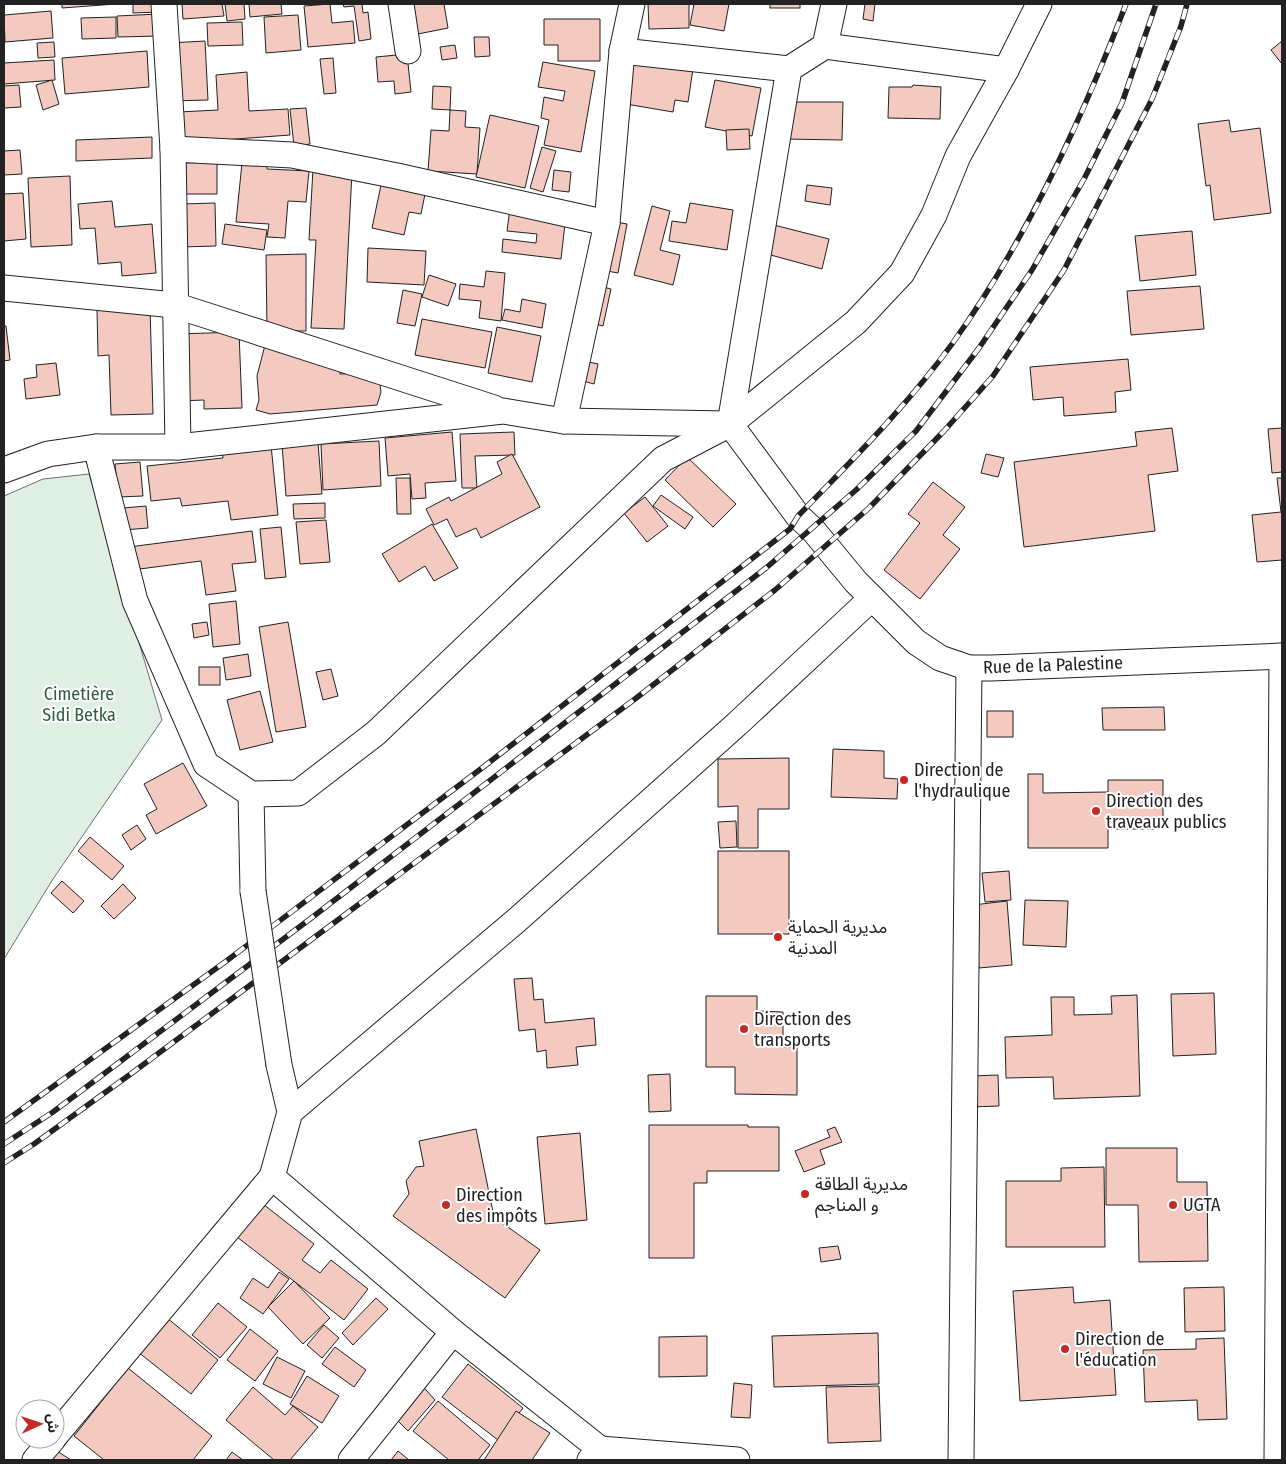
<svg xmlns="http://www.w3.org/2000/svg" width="1286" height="1464" font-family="'Fira Sans Condensed','Noto Sans Arabic',sans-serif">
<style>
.green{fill:#e0efe3;stroke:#6f6f6f}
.building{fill:#f3c9c0;stroke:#222}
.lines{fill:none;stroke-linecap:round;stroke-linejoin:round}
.minor-casing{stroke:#222;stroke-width:27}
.minor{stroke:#fff;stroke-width:25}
.rail-casing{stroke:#222;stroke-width:5.5}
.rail{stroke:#fff;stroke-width:4;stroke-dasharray:11;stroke-linecap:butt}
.minor-bridge-casing{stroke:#222;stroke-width:27;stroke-linecap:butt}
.minor-bridge{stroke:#fff;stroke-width:25}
.poi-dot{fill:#c62828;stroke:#fff;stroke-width:2}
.labels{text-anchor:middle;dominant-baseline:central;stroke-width:4;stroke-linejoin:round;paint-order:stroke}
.street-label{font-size:18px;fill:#222;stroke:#fff}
.park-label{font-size:18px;fill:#2f5e38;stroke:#fff}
.poi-label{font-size:18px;fill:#222;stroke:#fff;text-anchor:start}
</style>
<rect width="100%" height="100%" fill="#fff"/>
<polygon class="green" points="89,474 162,720 53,879 4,959 4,496 43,479"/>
<g class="building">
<polygon points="62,4 116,4 62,8"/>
<polygon points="133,4 156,4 157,12 133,13"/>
<polygon points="182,4 222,4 224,16 183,19"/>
<polygon points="225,4 244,4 245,19 227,21"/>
<polygon points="249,4 281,4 282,14 250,17"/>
<polygon points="330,4 332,23 353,21 355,43 308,47 304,6"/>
<polygon points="343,4 362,4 363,13 368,12 371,39 359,41 354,6 344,7"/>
<polygon points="402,4 444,4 448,28 408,36"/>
<polygon points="648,4 689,4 689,28 649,29"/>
<polygon points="694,4 729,4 724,31 690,25"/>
<rect x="770" y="4" width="30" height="4"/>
<polygon points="865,4 875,4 873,21 863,19"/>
<polygon points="51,11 53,38 5,42 4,15"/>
<polygon points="159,14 159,36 118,37 117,16"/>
<polygon points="298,15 301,50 266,53 264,17"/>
<polygon points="116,17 116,38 82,39 81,18"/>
<polygon points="544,19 600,19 600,61 558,61 558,45 544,45"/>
<polygon points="242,22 243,45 208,46 207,23"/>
<polygon points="474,37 489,37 490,56 475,57"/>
<polygon points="205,41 208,100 172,101 169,43"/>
<polygon points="1282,41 1282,64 1271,50"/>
<polygon points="54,42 55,57 38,58 37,43"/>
<polygon points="455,45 457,58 442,60 440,47"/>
<polygon points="147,51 149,87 65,94 62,58"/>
<polygon points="407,54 411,92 395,94 394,81 378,82 376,57"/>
<polygon points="628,57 693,69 688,102 675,100 673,112 620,103"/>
<polygon points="333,58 336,93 324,94 320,59"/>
<polygon points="54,60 55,80 4,84 4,63"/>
<polygon points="543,62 595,71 581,152 544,145 549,120 541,118 544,97 563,101 565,91 538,87"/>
<polygon points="247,72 249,111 288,109 290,135 182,143 179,112 218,110 216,75"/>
<polygon points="52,80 59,104 43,110 36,85"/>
<polygon points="715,80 761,88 752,136 705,127"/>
<polygon points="19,85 21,107 4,108 4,86"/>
<polygon points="913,85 941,87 940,119 888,118 889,87 912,87"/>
<polygon points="433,86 451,87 450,110 432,109"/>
<polygon points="786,102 843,102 842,140 785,139"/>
<polygon points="306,108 310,144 294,146 290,109"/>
<polygon points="450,110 466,111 465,127 480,128 477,174 428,171 431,130 449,131"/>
<polygon points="490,115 539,126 525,188 476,177"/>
<polygon points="1229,120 1231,132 1260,128 1271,213 1214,220 1210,185 1206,186 1198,124"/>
<polygon points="749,129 750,149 727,150 726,130"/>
<polygon points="152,137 152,158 76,161 76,140"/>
<polygon points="542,147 556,151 543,192 530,188"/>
<polygon points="20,150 22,174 4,175 4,151"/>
<polygon points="217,162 217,194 182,194 182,163"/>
<polygon points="242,163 267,165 267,169 309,171 306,202 288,201 285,238 267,237 269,224 236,222"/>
<polygon points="313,169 352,172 344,329 311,328 316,240 309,240"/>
<polygon points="554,170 571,172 569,192 552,190"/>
<polygon points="70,176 72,245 31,247 28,178"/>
<polygon points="381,185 425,194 421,214 409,212 404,235 372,228"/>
<polygon points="807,185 832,188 830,205 805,201"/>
<polygon points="23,193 26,239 4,241 4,194"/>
<polygon points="112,201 115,227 152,224 156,273 122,276 121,262 98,264 95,228 80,229 78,204"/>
<polygon points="215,203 216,246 181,247 181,204"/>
<polygon points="690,203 733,210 727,250 669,241 672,221 686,223"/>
<polygon points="652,206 670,211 660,250 680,255 673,285 634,275"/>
<polygon points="510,208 566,215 561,259 502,252 503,239 536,243 537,234 507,231"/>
<polygon points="605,220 627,224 618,273 596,269"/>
<polygon points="225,224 267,230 264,250 222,244"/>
<polygon points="774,225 829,239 822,269 767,254"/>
<polygon points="1192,231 1196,275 1140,281 1135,236"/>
<polygon points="368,248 426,251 424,285 367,282"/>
<polygon points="306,254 306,331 267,331 266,255"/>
<polygon points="486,271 505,273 501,321 479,318 481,301 459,299 460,284 484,287"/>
<polygon points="429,275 456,284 448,306 422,297"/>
<polygon points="592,284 611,289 603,326 583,321"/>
<polygon points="1200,286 1204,329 1131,335 1127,291"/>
<polygon points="403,290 422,294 415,326 397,323"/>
<polygon points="522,299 546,304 542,328 502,320 505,309 520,312"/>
<polygon points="150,307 153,414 111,415 109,355 98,356 97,309"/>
<polygon points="422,319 492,332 485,368 415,355"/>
<polygon points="4,326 6,326 10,360 4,361"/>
<polygon points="497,327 541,336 532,382 488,373"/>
<polygon points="239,332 242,408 204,409 204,400 178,401 176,334"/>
<polygon points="265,345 339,364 340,374 361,373 379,377 381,392 377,405 270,414 256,410 259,400 257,376"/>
<polygon points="1128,359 1131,390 1115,392 1116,412 1064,416 1063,397 1033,400 1030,367"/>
<polygon points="580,360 598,364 594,384 576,379"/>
<polygon points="56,363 60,395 26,399 24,379 37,377 36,365"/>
<polygon points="1172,428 1178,471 1148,475 1155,531 1024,547 1014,462 1137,446 1135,432"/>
<polygon points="1282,428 1282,472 1272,473 1268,429"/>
<polygon points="452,432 456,481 425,483 426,498 412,499 410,474 388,476 385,438"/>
<polygon points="514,432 515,455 475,456 477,488 462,488 460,434"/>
<polygon points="379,441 381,486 323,490 321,444"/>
<polygon points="318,443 322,494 286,496 282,445"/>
<polygon points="271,445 278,515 231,520 228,501 182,506 180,498 151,501 147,466 223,458 222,450"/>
<polygon points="512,454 540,507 481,538 476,528 456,537 447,519 434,525 426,509 449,497 451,501 502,474 497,462"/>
<polygon points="986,454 1004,458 998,477 981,473"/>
<polygon points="687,457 736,504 713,527 665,480"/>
<polygon points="140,462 143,496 118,497 115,464"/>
<polygon points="396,478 410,478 411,514 397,514"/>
<polygon points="1277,478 1282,478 1282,560 1257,562 1252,515 1281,512"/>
<polygon points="933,482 965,507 943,535 960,549 920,599 884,570 920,523 908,514"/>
<polygon points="661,495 693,517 685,529 653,506"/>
<polygon points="645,497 668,526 647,542 624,513"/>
<polygon points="325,503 325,518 294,519 293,504"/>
<polygon points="146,506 148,528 124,530 123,508"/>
<polygon points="326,520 330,562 300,564 296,522"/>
<polygon points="432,524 458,568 434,581 425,566 399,582 382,554"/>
<polygon points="281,527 286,577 265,579 260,529"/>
<polygon points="252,531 256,562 232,564 236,591 206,595 201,561 132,570 129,547"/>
<polygon points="236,601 240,644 213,647 209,604"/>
<polygon points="207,622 209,635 194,638 192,624"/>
<polygon points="288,622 306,727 276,732 259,627"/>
<polygon points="248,654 251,676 226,680 223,658"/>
<rect x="199" y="667" width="21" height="18"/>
<polygon points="331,669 338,696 323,700 316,672"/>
<polygon points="260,691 273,742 240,750 227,700"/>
<polygon points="1164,707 1165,730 1103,730 1102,708"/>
<rect x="987" y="711" width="26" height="26"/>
<polygon points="833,749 884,751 884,778 898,779 897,799 831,797"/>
<polygon points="789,758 789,809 758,809 758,848 738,848 738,806 718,807 718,759"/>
<polygon points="183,763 207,806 156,834 146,815 157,809 144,784"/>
<polygon points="1028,774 1043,774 1043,793 1108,792 1108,780 1163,780 1163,829 1108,829 1108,848 1028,848"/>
<polygon points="736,821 737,847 720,848 718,822"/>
<polygon points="137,825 146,839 131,850 122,835"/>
<polygon points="90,837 124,866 112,880 78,851"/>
<rect x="718" y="851" width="71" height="83"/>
<polygon points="1009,871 1011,900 985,902 982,873"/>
<polygon points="62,881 84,901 73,913 51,893"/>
<polygon points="123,884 136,898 114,919 101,906"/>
<polygon points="1025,900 1068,901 1066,947 1023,945"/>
<polygon points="1007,901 1012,965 979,968 973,905"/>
<polygon points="532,978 534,1000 543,999 545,1023 594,1018 596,1045 576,1047 578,1065 547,1068 546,1050 537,1052 535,1029 519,1031 514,979"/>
<polygon points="1214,993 1216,1054 1173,1056 1171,994"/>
<polygon points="1137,995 1140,1096 1054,1099 1053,1077 1006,1078 1005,1037 1052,1035 1051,997 1074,997 1074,1015 1112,1014 1111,996"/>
<polygon points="706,996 757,996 757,1011 783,1012 783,1047 797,1047 797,1095 735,1094 735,1067 706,1067"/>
<polygon points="670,1074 671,1111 649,1112 648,1075"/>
<polygon points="998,1075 999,1106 972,1107 971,1076"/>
<polygon points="649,1125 748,1125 748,1127 779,1127 779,1171 707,1171 707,1183 694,1183 694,1258 649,1258"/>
<polygon points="835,1127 842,1142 820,1150 825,1164 804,1172 795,1151 830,1137 827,1130"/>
<polygon points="476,1129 494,1217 540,1250 505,1298 393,1216 409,1194 406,1181 416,1167 424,1166 419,1141"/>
<polygon points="580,1133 587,1220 545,1224 537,1137"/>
<polygon points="1106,1148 1177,1148 1177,1182 1207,1182 1208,1261 1139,1262 1138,1205 1106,1205"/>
<polygon points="1104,1167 1105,1247 1006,1247 1006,1181 1061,1181 1061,1168"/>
<polygon points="263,1204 314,1244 302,1260 320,1273 331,1260 368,1289 344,1320 237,1237"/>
<polygon points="838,1246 841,1259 821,1262 819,1248"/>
<polygon points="279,1272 289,1279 263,1314 240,1298 253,1278 268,1288"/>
<polygon points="294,1281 330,1318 303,1344 268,1307"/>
<polygon points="1073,1287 1074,1303 1110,1300 1116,1395 1020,1401 1013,1291"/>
<polygon points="1224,1287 1225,1331 1185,1332 1184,1288"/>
<polygon points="376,1298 388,1309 353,1345 342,1333"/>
<polygon points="218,1303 247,1327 220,1358 192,1335"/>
<polygon points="166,1317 218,1360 191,1394 138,1352"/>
<polygon points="324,1325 339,1338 322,1358 307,1345"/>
<polygon points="250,1329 278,1351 255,1381 227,1360"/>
<polygon points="878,1333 879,1384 774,1387 772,1336"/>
<polygon points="707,1336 707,1376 659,1377 659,1337"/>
<polygon points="1224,1338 1227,1419 1198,1420 1197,1400 1145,1402 1143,1350 1196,1349 1196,1339"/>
<polygon points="335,1347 366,1370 354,1387 322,1364"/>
<polygon points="277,1357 305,1371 291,1398 263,1384"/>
<polygon points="468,1364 523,1408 498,1440 442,1397"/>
<polygon points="128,1368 212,1436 193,1460 104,1460 74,1436"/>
<polygon points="307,1376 339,1396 322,1423 290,1404"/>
<polygon points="418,1381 435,1400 408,1431 389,1412"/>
<polygon points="734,1383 752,1385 750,1418 731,1417"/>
<polygon points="879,1386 881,1441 828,1443 826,1387"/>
<polygon points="253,1387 285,1415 293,1406 318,1427 290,1460 274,1460 226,1420"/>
<polygon points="438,1401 490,1445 478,1460 449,1460 413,1431"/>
<polygon points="516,1411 550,1433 532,1460 484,1460"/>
<polygon points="57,1451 71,1460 50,1460"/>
<polygon points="398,1451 409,1460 391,1460"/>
<polygon points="232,1452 243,1460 226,1460"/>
</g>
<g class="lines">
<g class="minor-casing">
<g id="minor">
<polyline points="164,4 173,149 178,447"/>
<polyline points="401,4 408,51"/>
<polyline points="834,4 825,46 789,69 730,424 798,516 813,530 856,582 916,642 940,658 969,668 991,668 1282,656"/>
<polyline points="825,46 1006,70"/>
<polyline points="622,51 789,69"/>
<polyline points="173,149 292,155 397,176 607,223"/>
<polyline points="4,288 174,305 494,408"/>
<polyline points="564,421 607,223 622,51 632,4"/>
<polyline points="96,447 135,601 206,764 251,794 298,793 376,733 663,459 730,424 856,322 902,273 934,215 958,156 1006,70 1039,4"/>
<polyline points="4,470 48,454 96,447 178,447 503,411 564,421 728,424"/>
<polyline points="251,794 253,891"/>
<polyline points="279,1065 290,1112"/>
<polyline points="55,1436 272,1177"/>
<polyline points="600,1449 453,1332 272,1177 290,1112 517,920 737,724 872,598"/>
<polyline points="35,1460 53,1439"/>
<polyline points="351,1460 453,1332"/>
<polyline points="590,1460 600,1449 737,1460"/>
<polyline points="961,1460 969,668"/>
<polyline points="1277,1460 1282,656"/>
</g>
</g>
<use href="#minor" class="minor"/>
<g class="rail-casing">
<g id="rail">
<path d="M4 1122 225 962 482 768 790 529 798 516C851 461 907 406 952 344 1026 241 1081 122 1126 4"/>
<polyline points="4,1144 53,1112 310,919 766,568 856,490 916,431 979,348 1032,270 1084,179 1122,103 1156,4"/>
<polyline points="4,1163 34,1144 132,1073 635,699 775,590 869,508 944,431 993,376 1064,270 1152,99 1181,26 1187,4"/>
</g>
</g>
<use href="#rail" class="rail"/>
<g class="minor-bridge-casing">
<polyline id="minor-bridge" points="253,891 279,1065"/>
</g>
<use href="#minor-bridge" class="minor-bridge"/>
</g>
<g class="poi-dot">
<circle cx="904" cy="780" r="5"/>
<circle cx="1096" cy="811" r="5"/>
<circle cx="778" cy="937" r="5"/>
<circle cx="744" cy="1029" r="5"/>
<circle cx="805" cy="1194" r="5"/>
<circle cx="446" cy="1205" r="5"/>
<circle cx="1173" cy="1205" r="5"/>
<circle cx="1065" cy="1349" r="5"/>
</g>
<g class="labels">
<g class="street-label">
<text transform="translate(1053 665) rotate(-2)">Rue de la Palestine</text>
</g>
<g class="park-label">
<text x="79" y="694">Cimetière<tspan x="79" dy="21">Sidi Betka</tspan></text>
</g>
<g class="poi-label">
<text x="914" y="770">Direction de<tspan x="914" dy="21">l'hydraulique</tspan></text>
<text x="1106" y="801">Direction des<tspan x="1106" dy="21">traveaux publics</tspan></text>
<text x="788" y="927">مديرية الحماية<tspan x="788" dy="21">المدنية</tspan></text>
<text x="754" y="1019">Direction des<tspan x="754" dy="21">transports</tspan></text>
<text x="815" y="1184">مديرية الطاقة<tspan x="815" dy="21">و المناجم</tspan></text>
<text x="456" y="1195">Direction<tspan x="456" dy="21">des impôts</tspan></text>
<text x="1183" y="1205">UGTA</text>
<text x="1075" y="1339">Direction de<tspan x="1075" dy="21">l'éducation</tspan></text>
</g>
</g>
<rect width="1286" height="1464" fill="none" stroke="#222222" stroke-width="10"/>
<g transform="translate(40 1424) rotate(87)"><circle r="24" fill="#ffffff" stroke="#a7a7a7"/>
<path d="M0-4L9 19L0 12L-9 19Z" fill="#c62828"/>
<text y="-8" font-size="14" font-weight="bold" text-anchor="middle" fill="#222222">ش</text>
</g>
</svg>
